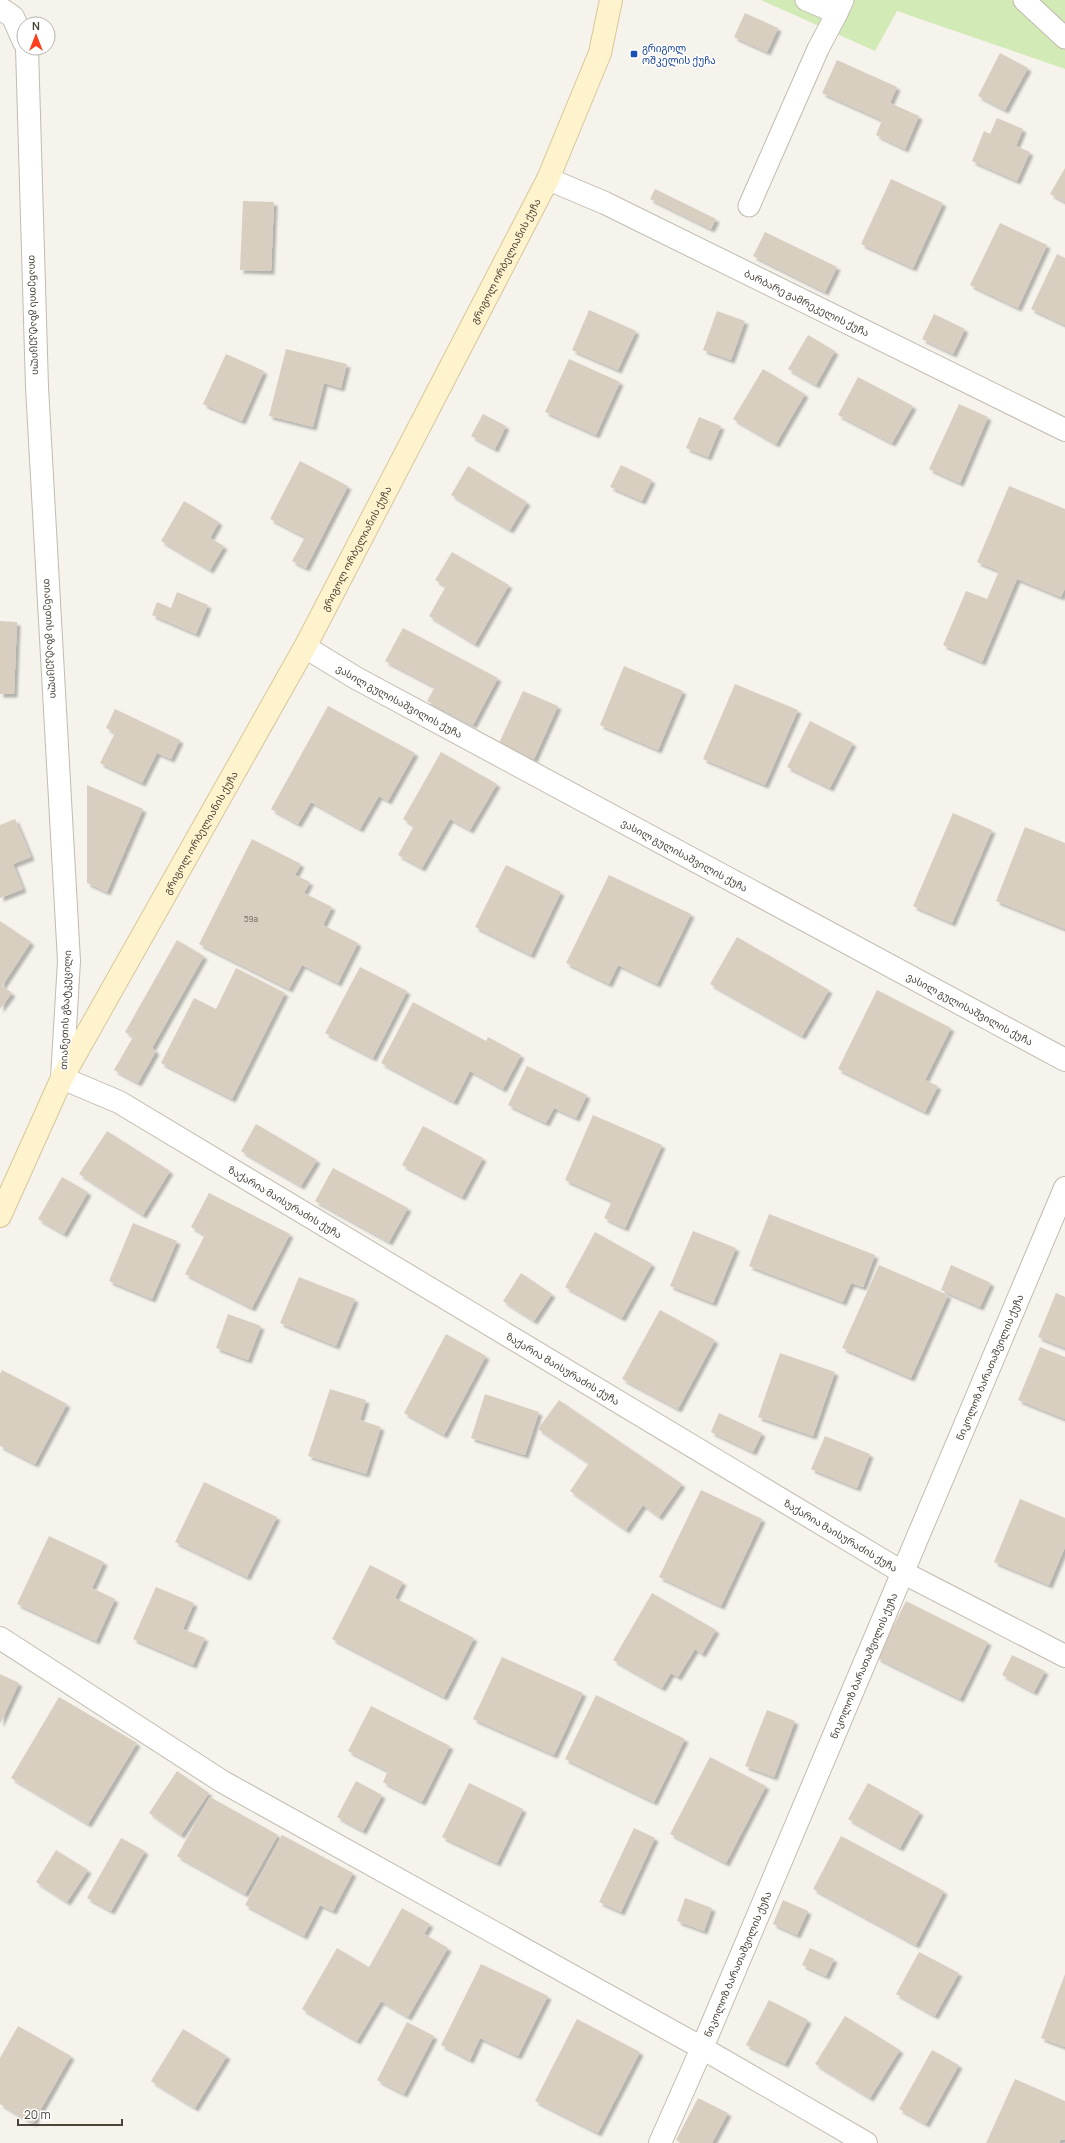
<svg xmlns="http://www.w3.org/2000/svg" width="1065" height="2143" font-family="Manrope,'Noto Sans Georgian',sans-serif">
<style>
.green{fill:#d2eab5}
.building{fill:#d8cfc1;filter:url(#shadow)}
.lines{fill:none;stroke-linecap:round;stroke-linejoin:round}
.service-casing{stroke:#c2bbae;stroke-width:23}
.minor-casing{stroke:#c2bbae;stroke-width:24}
.tertiary-casing{stroke:#c2bbae;stroke-width:24}
.secondary-casing{stroke:#d6c79b;stroke-width:24}
.service{stroke:#fff;stroke-width:21}
.minor{stroke:#fff;stroke-width:22}
.tertiary{stroke:#fff;stroke-width:22}
.secondary{stroke:#fff3cd;stroke-width:22}
.transit-dot{fill:#1a4fb4;stroke:#fff;stroke-width:1.5}
.labels{text-anchor:middle;dominant-baseline:central;stroke-width:3;stroke-linejoin:round;paint-order:stroke}
.number-label{font-size:8px;fill:#6e675b}
.transit-label{font-size:10px;fill:#164399;stroke:#fff;text-anchor:start}
.street-label{font-size:10px;fill:#4b4439;stroke:#fff}
</style>
<defs>
<filter id="shadow"><feDropShadow dx="3.5" dy="3.5" stdDeviation="1" flood-color="#0004"/></filter>
</defs>
<rect width="100%" height="100%" fill="#f6f3ec"/>
<polygon class="green" points="761,0 1065,0 1065,69 897,11 875,51"/>
<g class="building">
<polygon points="745,13 778,28 767,52 734,37"/>
<polygon points="1000,53 1028,68 1005,110 978,96"/>
<polygon points="837,60 897,87 890,103 919,116 905,149 876,135 882,120 822,93"/>
<polygon points="997,118 1023,129 1016,146 1030,152 1017,181 972,161 984,131 990,134"/>
<polygon points="1065,168 1065,202 1050,194"/>
<polygon points="891,179 943,203 913,268 861,244"/>
<polygon points="655,189 716,219 711,229 650,199"/>
<polygon points="243,201 274,202 271,271 240,270"/>
<polygon points="1000,223 1047,245 1018,308 970,285"/>
<polygon points="765,232 837,267 825,292 753,256"/>
<polygon points="1057,254 1065,258 1065,325 1031,309"/>
<polygon points="589,310 636,331 618,370 572,350"/>
<polygon points="717,311 745,321 731,360 703,350"/>
<polygon points="934,314 965,329 953,354 922,339"/>
<polygon points="808,335 835,351 816,385 788,369"/>
<polygon points="286,349 347,364 341,388 324,383 313,427 269,416"/>
<polygon points="226,354 264,371 242,421 203,404"/>
<polygon points="569,359 620,382 596,435 545,412"/>
<polygon points="763,369 805,394 776,444 733,419"/>
<polygon points="858,377 913,406 892,443 838,415"/>
<polygon points="959,404 988,417 960,483 929,469"/>
<polygon points="483,414 506,426 495,449 471,436"/>
<polygon points="699,417 721,426 708,457 686,448"/>
<polygon points="300,461 348,486 306,568 292,561 305,537 270,519"/>
<polygon points="621,465 652,480 642,501 610,487"/>
<polygon points="468,466 527,502 510,530 451,495"/>
<polygon points="1009,486 1065,509 1065,588 1061,597 1017,579 982,662 943,645 966,591 987,599 999,571 977,562"/>
<polygon points="184,501 219,522 210,538 224,546 210,570 161,541"/>
<polygon points="452,552 509,585 475,644 429,616 446,586 435,580"/>
<polygon points="177,592 208,605 196,634 152,615 157,602 171,608"/>
<polygon points="0,621 17,622 14,694 0,694"/>
<polygon points="403,628 498,678 473,725 427,701 435,687 385,661"/>
<polygon points="624,666 683,691 658,750 600,725"/>
<polygon points="735,684 798,710 765,785 703,759"/>
<polygon points="523,691 558,706 534,759 499,743"/>
<polygon points="328,706 415,753 388,801 379,796 360,829 311,802 298,824 271,809"/>
<polygon points="115,709 180,740 171,759 157,753 142,783 100,763 115,733 106,728"/>
<polygon points="810,721 853,743 830,788 787,767"/>
<polygon points="441,752 497,784 470,830 450,819 422,868 398,855 414,826 403,819"/>
<polygon points="87,785 143,809 107,892 87,883"/>
<polygon points="953,813 992,830 952,923 913,906"/>
<polygon points="15,819 31,857 13,864 23,889 0,898 0,825"/>
<polygon points="1025,827 1065,843 1065,929 996,901"/>
<polygon points="252,839 301,864 295,875 310,882 304,893 332,907 323,925 358,943 338,983 302,965 289,989 199,944"/>
<polygon points="506,865 561,892 531,955 475,927"/>
<polygon points="609,875 691,914 657,984 618,965 609,984 566,963"/>
<polygon points="0,921 31,942 2,986 12,993 0,1009"/>
<polygon points="737,937 829,990 802,1036 710,984"/>
<polygon points="177,940 204,956 152,1048 156,1051 138,1083 114,1070 133,1037 125,1032"/>
<polygon points="360,967 407,991 373,1058 325,1033"/>
<polygon points="236,968 285,993 232,1099 161,1063 194,998 216,1009"/>
<polygon points="877,990 951,1028 925,1080 938,1086 925,1112 838,1069"/>
<polygon points="413,1002 486,1041 488,1037 521,1055 503,1089 470,1071 454,1102 381,1063"/>
<polygon points="527,1066 587,1095 576,1118 554,1108 546,1123 508,1105"/>
<polygon points="593,1115 662,1145 625,1228 604,1218 612,1201 565,1180"/>
<polygon points="256,1124 317,1160 301,1186 241,1151"/>
<polygon points="423,1126 483,1158 462,1197 402,1165"/>
<polygon points="107,1131 170,1171 143,1215 79,1174"/>
<polygon points="333,1168 408,1208 389,1242 315,1201"/>
<polygon points="62,1177 88,1192 64,1234 38,1219"/>
<polygon points="209,1193 290,1234 252,1308 185,1274 205,1235 191,1227"/>
<polygon points="769,1214 875,1255 863,1287 851,1283 843,1302 749,1266"/>
<polygon points="133,1223 177,1241 152,1299 109,1281"/>
<polygon points="693,1231 736,1248 713,1303 670,1286"/>
<polygon points="595,1232 652,1264 622,1318 565,1287"/>
<polygon points="879,1265 948,1295 911,1378 842,1348"/>
<polygon points="951,1265 991,1283 980,1307 941,1290"/>
<polygon points="521,1273 552,1294 534,1321 503,1301"/>
<polygon points="299,1277 355,1299 336,1346 280,1323"/>
<polygon points="1056,1293 1065,1297 1065,1348 1038,1337"/>
<polygon points="660,1310 715,1340 678,1409 622,1379"/>
<polygon points="228,1314 261,1326 248,1360 216,1348"/>
<polygon points="446,1334 486,1356 444,1435 404,1413"/>
<polygon points="1040,1347 1065,1357 1065,1419 1018,1400"/>
<polygon points="780,1353 835,1372 813,1436 758,1417"/>
<polygon points="2,1370 67,1404 35,1464 0,1446 0,1374"/>
<polygon points="330,1389 366,1400 360,1420 381,1427 366,1474 308,1456"/>
<polygon points="485,1394 539,1412 525,1455 471,1438"/>
<polygon points="559,1400 682,1484 659,1517 643,1505 626,1530 570,1491 589,1463 538,1429"/>
<polygon points="719,1413 762,1433 753,1452 711,1432"/>
<polygon points="825,1436 870,1454 857,1488 811,1469"/>
<polygon points="204,1482 277,1517 247,1577 175,1542"/>
<polygon points="701,1490 762,1519 721,1606 659,1577"/>
<polygon points="1020,1499 1065,1518 1065,1547 1049,1585 994,1562"/>
<polygon points="49,1536 104,1562 92,1588 115,1599 96,1641 17,1604"/>
<polygon points="370,1565 403,1582 395,1598 474,1638 444,1697 332,1639"/>
<polygon points="156,1587 194,1603 183,1629 205,1638 193,1665 133,1639"/>
<polygon points="652,1593 716,1630 702,1654 695,1649 678,1677 671,1673 662,1688 613,1660"/>
<polygon points="906,1601 988,1642 960,1699 877,1658"/>
<polygon points="1012,1655 1045,1671 1034,1692 1002,1675"/>
<polygon points="502,1657 583,1693 554,1755 473,1719"/>
<polygon points="0,1674 19,1683 0,1724"/>
<polygon points="596,1695 685,1739 654,1802 565,1759"/>
<polygon points="59,1697 137,1743 88,1824 11,1778"/>
<polygon points="371,1706 450,1746 422,1802 383,1782 388,1771 348,1751"/>
<polygon points="767,1710 795,1721 774,1777 745,1766"/>
<polygon points="710,1757 766,1786 726,1863 670,1834"/>
<polygon points="177,1771 209,1793 181,1835 149,1813"/>
<polygon points="356,1781 382,1795 363,1831 337,1817"/>
<polygon points="469,1783 523,1809 497,1863 442,1837"/>
<polygon points="868,1783 920,1812 900,1848 848,1819"/>
<polygon points="210,1797 278,1835 245,1894 177,1856"/>
<polygon points="634,1828 655,1838 621,1912 599,1902"/>
<polygon points="282,1835 353,1873 333,1911 320,1905 304,1936 245,1905"/>
<polygon points="841,1836 944,1891 916,1945 813,1889"/>
<polygon points="121,1838 145,1851 111,1911 87,1898"/>
<polygon points="56,1850 88,1870 67,1902 36,1882"/>
<polygon points="685,1898 712,1908 704,1931 677,1921"/>
<polygon points="783,1900 808,1911 797,1935 773,1924"/>
<polygon points="402,1908 430,1924 424,1934 448,1948 408,2017 381,2001 357,2041 302,2009 337,1948 369,1967"/>
<polygon points="810,1948 834,1959 826,1976 802,1965"/>
<polygon points="919,1952 959,1973 935,2016 896,1994"/>
<polygon points="481,1964 548,1996 518,2056 480,2038 470,2060 441,2045"/>
<polygon points="1065,1974 1065,2047 1041,2038"/>
<polygon points="769,2000 808,2020 785,2064 746,2045"/>
<polygon points="845,2016 900,2050 870,2098 815,2064"/>
<polygon points="577,2019 640,2052 598,2133 535,2101"/>
<polygon points="407,2022 434,2036 404,2094 377,2080"/>
<polygon points="18,2026 71,2056 33,2123 0,2104 0,2058"/>
<polygon points="183,2029 227,2056 195,2108 151,2081"/>
<polygon points="932,2050 959,2065 926,2124 899,2109"/>
<polygon points="1015,2079 1065,2101 1065,2140 1061,2139 1059,2143 986,2143"/>
<polygon points="698,2098 728,2113 712,2143 681,2143 676,2140"/>
</g>
<g class="lines">
<g class="service-casing">
<g id="service">
<polyline points="806,0 837,13 843,0"/>
<polyline points="1024,0 1065,38"/>
<polyline points="749,206 818,49 837,13"/>
</g>
</g>
<g class="minor-casing">
<g id="minor">
<path id="s1" d="M548 179 605 203 1065 430"/>
<path id="s2" d="M305 647 356 678 1065 1060"/>
<polyline points="0,1638 223,1782 702,2048 866,2143"/>
<path id="s3" d="M660 2143 702 2048 1065 1188"/>
</g>
</g>
<g class="tertiary-casing">
<g id="tertiary">
<polyline points="0,8 13,17 24,42"/>
<path id="s4" d="M27 48 37 387 69 961 62 1078 119 1102 902 1572 1065 1656"/>
</g>
</g>
<g class="secondary-casing">
<g id="secondary">
<path id="s5" d="M0 1216 62 1078 305 647 548 179 600 53 611 0"/>
</g>
</g>
<use href="#service" class="service"/>
<use href="#minor" class="minor"/>
<use href="#tertiary" class="tertiary"/>
<use href="#secondary" class="secondary"/>
</g>
<rect class="transit-dot" x="630" y="50" width="8" height="8" rx="2"/>
<g class="labels">
<g class="number-label">
<text x="251" y="918">59a</text>
</g>
<g class="transit-label">
<text x="642" y="48">გრიგოლ<tspan x="642" dy="12">ოშკელის ქუჩა</tspan></text>
</g>
<g class="street-label">
<text stroke="none"><textPath href="#s5" startOffset="1081">გრიგოლ ორბელიანის ქუჩა</textPath></text>
<text stroke="none"><textPath href="#s1" startOffset="287">ბარბარე გამრეკელის ქუჩა</textPath></text>
<text stroke="none"><textPath href="#s4" startOffset="267">თიანეთის გზატკეცილი</textPath></text>
<text stroke="none"><textPath href="#s5" startOffset="757">გრიგოლ ორბელიანის ქუჩა</textPath></text>
<text stroke="none"><textPath href="#s4" startOffset="591">თიანეთის გზატკეცილი</textPath></text>
<text stroke="none"><textPath href="#s2" startOffset="109">ვასილ გულისაშვილის ქუჩა</textPath></text>
<text stroke="none"><textPath href="#s5" startOffset="433">გრიგოლ ორბელიანის ქუჩა</textPath></text>
<text stroke="none"><textPath href="#s2" startOffset="433">ვასილ გულისაშვილის ქუჩა</textPath></text>
<text stroke="none"><textPath href="#s2" startOffset="757">ვასილ გულისაშვილის ქუჩა</textPath></text>
<text transform="translate(65 1010) rotate(-88)">თიანეთის გზატკეცილი</text>
<text stroke="none"><textPath href="#s4" startOffset="1287">ზაქარია მაისურაძის ქუჩა</textPath></text>
<text stroke="none"><textPath href="#s3" startOffset="843">ნიკოლოზ ბარათაშვილის ქუჩა</textPath></text>
<text stroke="none"><textPath href="#s4" startOffset="1611">ზაქარია მაისურაძის ქუჩა</textPath></text>
<text stroke="none"><textPath href="#s4" startOffset="1935">ზაქარია მაისურაძის ქუჩა</textPath></text>
<text stroke="none"><textPath href="#s3" startOffset="519">ნიკოლოზ ბარათაშვილის ქუჩა</textPath></text>
<text stroke="none"><textPath href="#s3" startOffset="195">ნიკოლოზ ბარათაშვილის ქუჩა</textPath></text>
</g>
</g>
<g transform="translate(36 36)"><circle r="19" fill="#ffffff" stroke="#b7b4b0"/>
<path d="M0-3L7 15L0 10L-7 15Z" fill="#fc3f1d"/>
<text y="-6" font-size="11" font-weight="bold" text-anchor="middle" fill="#4b4439">N</text>
</g>
<path d="M18 2119v6h104v-6" fill="none" stroke="#4b4439" stroke-width="2"/>
<text x="24" y="2119" font-size="12" fill="#4b4439" stroke="#ffffff" stroke-width="3" paint-order="stroke">20 m</text>
</svg>
